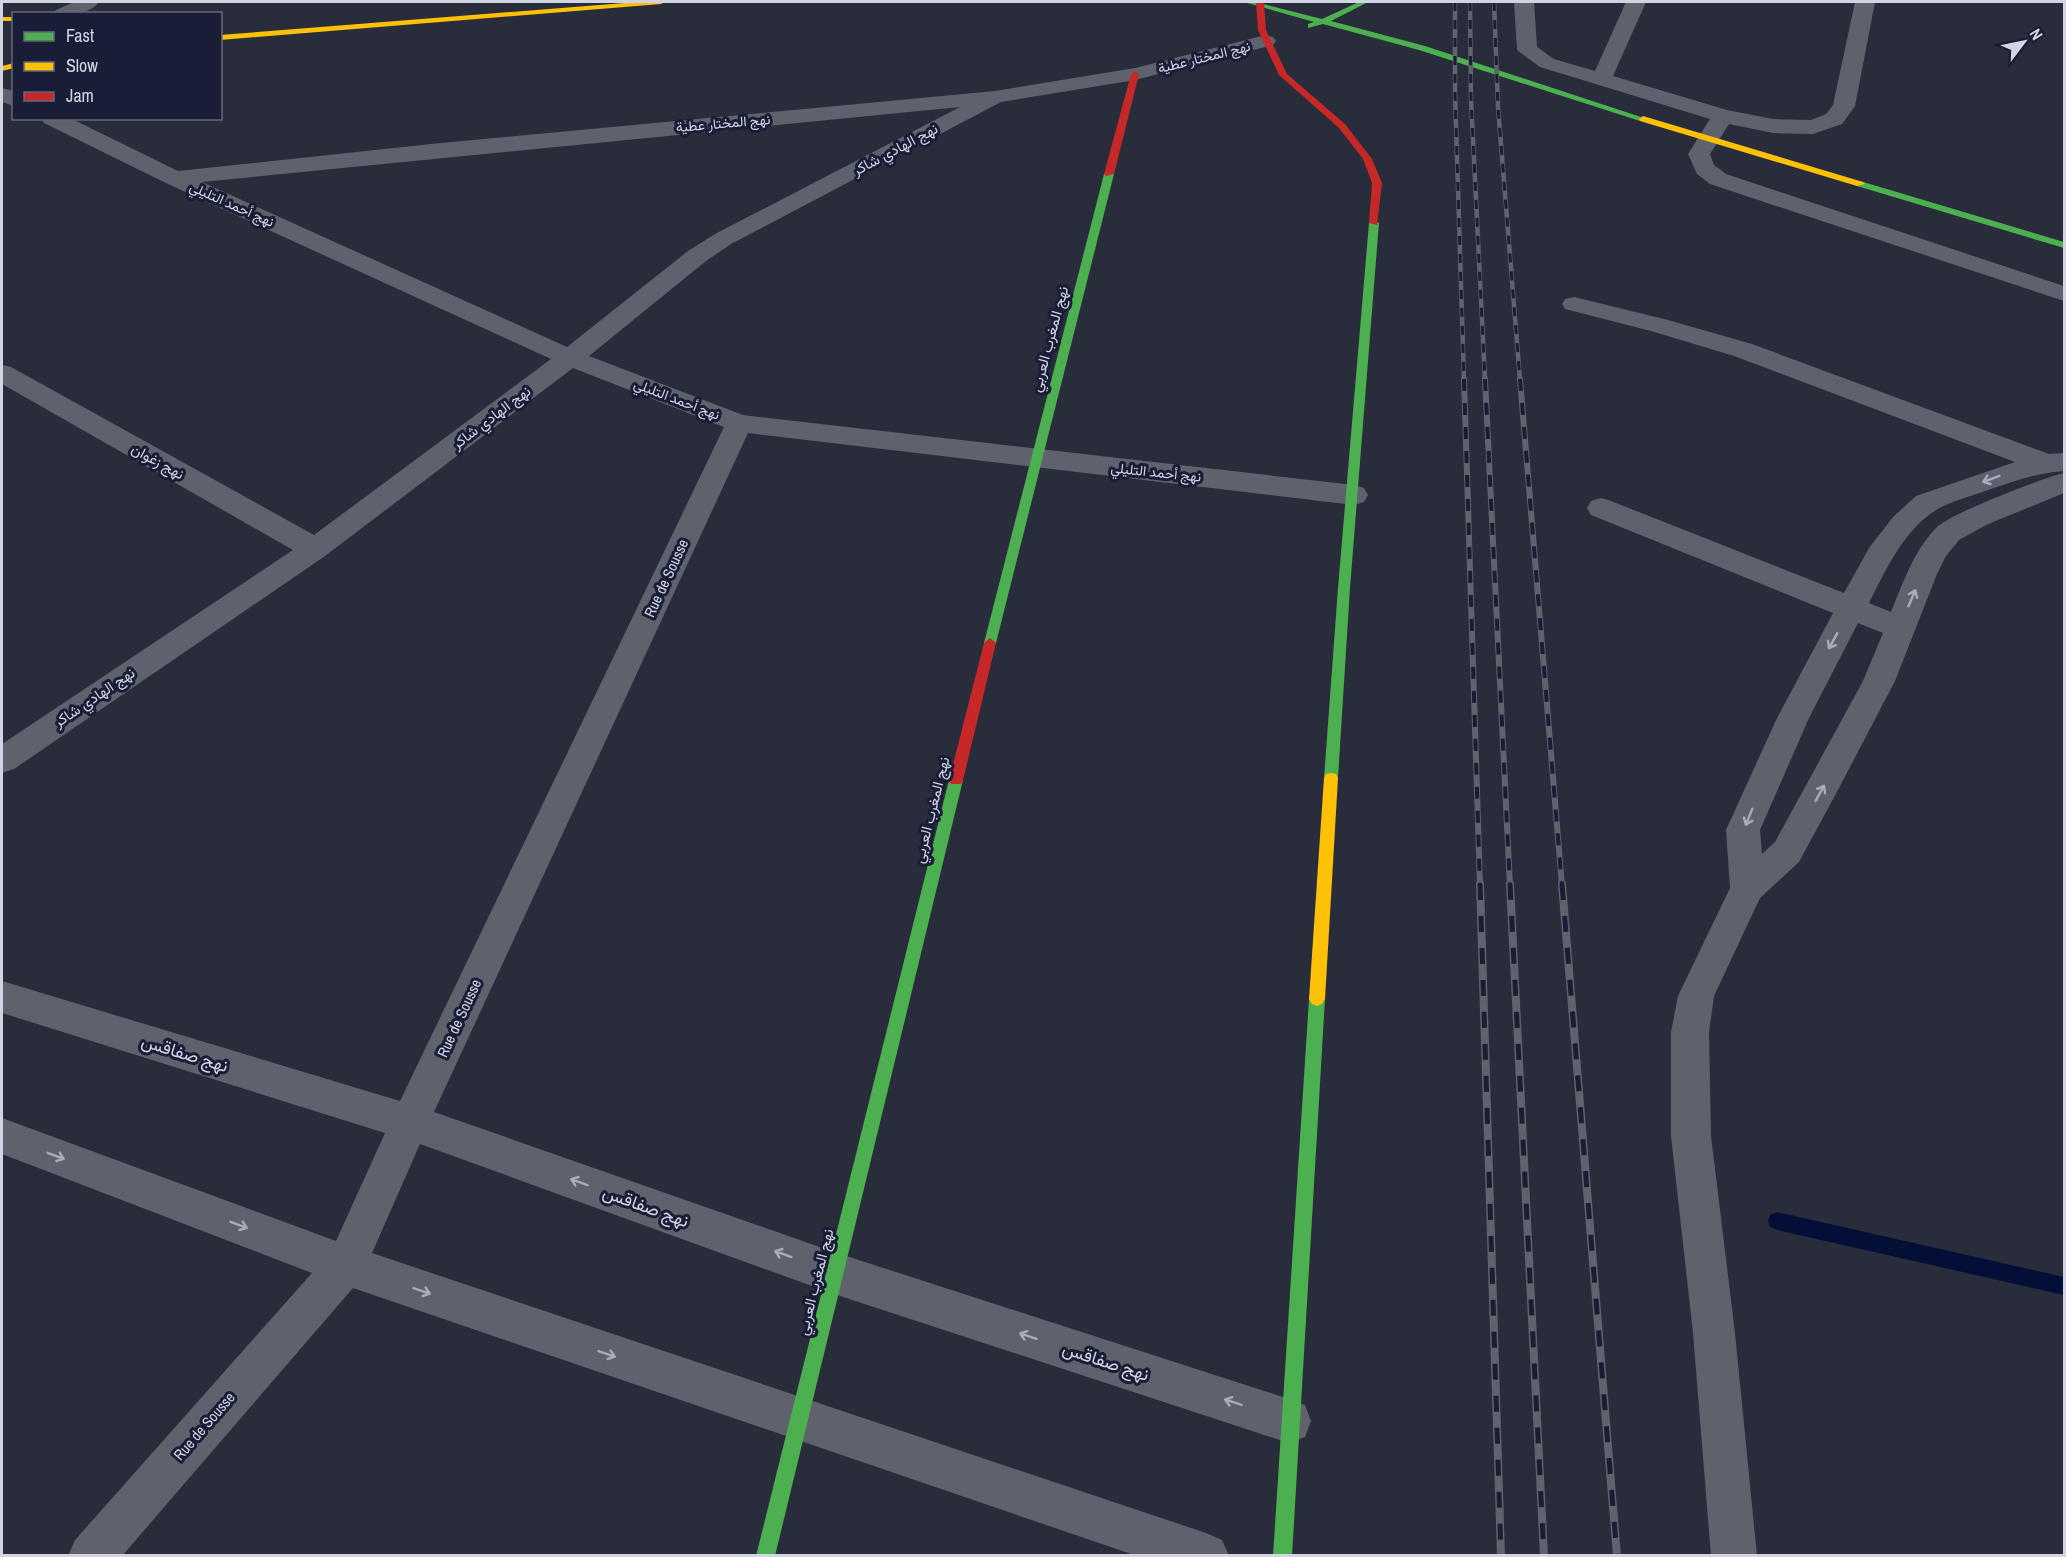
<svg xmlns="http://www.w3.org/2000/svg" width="2066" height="1557" font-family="'Archivo Narrow',Vazirmatn,sans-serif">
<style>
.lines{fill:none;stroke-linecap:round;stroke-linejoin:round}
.stream{fill:#040f37;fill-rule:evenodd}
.street{fill:#5f626d;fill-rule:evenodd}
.fast{fill:#4caf50;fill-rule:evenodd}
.slow{fill:#ffc107;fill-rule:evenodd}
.jam{fill:#c62828;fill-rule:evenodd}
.rail-far2-casing{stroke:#60626d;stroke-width:4.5}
.rail-far1-casing{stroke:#60626d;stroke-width:6}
.rail-casing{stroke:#60626d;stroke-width:8}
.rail-far2{stroke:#191e36;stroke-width:3;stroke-dasharray:9;stroke-linecap:butt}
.rail-far1{stroke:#191e36;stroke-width:4;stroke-dasharray:12;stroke-linecap:butt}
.rail{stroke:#191e36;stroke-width:5;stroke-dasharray:16;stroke-linecap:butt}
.oneway{stroke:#a8acbb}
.labels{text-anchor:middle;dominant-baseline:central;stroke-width:6;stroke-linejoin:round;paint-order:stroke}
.far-street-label{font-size:14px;fill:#d0d4e5;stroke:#191e36}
.street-label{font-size:15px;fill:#d0d4e5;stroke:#191e36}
.near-street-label{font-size:18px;fill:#d0d4e5;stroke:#191e36}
</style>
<rect width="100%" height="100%" fill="#292c3a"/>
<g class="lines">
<polygon class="stream" points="1777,1212 2064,1277 2064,1295 1777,1230 1770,1227 1768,1221 1770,1215"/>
<g class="street">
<path d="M74 2H99C88 16 69 14 53 14L56 10Z"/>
<polygon points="1514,2 1534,2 1537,47 1554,59 1595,71 1626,2 1646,2 1613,76 1727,110 1773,119 1811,120 1826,114 1833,105 1855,2 1875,2 1855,106 1842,124 1813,134 1773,133 1729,124 1710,154 1714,165 1726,174 2064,286 2064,301 1710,184 1697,174 1688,154 1710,119 1540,67 1517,50"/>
<path d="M1266 35 1273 37 1276 41 1273 45 1135 80 1001 102 731 244 706 261 589 356 743 415 1354 485 1364 488 1368 495 1364 502 1354 505 748 433 434 1112 834 1252 1289 1399 1305 1405 1311 1421 1305 1437 1289 1443 834 1294 420 1144 372 1253 1206 1533 1222 1540 1229 1556H1137L353 1288 122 1556H68L75 1540 312 1273 2 1154V1118L336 1241 385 1133 2 1013V981L400 1101 724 427 573 368 325 556 14 769 2 773V744L293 550 2 384V365L11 367 314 535 551 359 168 184 44 123 41 118H70L178 171 431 144 995 91 1135 68ZM960 107 715 234 688 251 567 347 202 182Z"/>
<polygon points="2,88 14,91 14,106 2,102"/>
<path d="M1574 297 1668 320 1752 344 2049 454 2064 453V471C2038 473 2014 481 1988 490 1972 496 1951 501 1936 510 1904 530 1885 571 1869 603L1891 612C1903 583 1914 550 1937 527 1952 513 2042 478 2064 473V493L1986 525 1959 540 1946 556 1937 574 1895 681 1839 788 1799 862 1760 898 1714 996 1709 1032 1711 1136 1735 1333 1757 1556H1711L1693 1333 1671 1136V1032L1678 996 1730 888 1726 830 1777 718 1833 613 1591 515 1587 508 1591 501 1601 498 1611 501 1844 593 1869 548 1893 517 1916 496 2015 462 1734 356 1651 331 1565 309 1562 304 1565 299ZM1858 623 1883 633 1863 681 1775 842 1762 854 1760 830 1809 718Z"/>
</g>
<g class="fast">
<polygon points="1244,2 1255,2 1322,19 1359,2 1368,2 1331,21 1425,46 1647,119 1640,121 1419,50 1323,24 1308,28 1308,24 1314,22"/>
<polygon points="1109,171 1114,174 996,643 990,648 984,643 1104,174"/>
<polygon points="1860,181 2064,242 2064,248 1857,186 1855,184"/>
<polygon points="1374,220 1379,223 1350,588 1338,778 1336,782 1326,782 1324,778 1338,588 1369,223"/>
<polygon points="956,775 961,776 963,780 775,1556 756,1556 949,780 951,776"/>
<polygon points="1317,992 1322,994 1325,999 1292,1556 1273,1556 1309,999 1312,994"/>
</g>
<g class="slow">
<polygon points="637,2 665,2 661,4 220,40 220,35"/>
<rect x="2" y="17" width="12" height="4"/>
<polygon points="14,63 14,68 2,71 2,66"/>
<polygon points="1643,116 1863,182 1865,184 1857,186 1640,121 1639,119"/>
<polygon points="1331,773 1336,774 1338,778 1325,999 1322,1004 1317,1006 1312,1004 1309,999 1324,778 1326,774"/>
</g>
<g class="jam">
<polygon points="1256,2 1264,2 1266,30 1287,74 1345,124 1372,159 1382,183 1377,225 1369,223 1372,183 1363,159 1339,128 1279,75 1258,30"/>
<polygon points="1135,71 1139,74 1114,174 1106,176 1104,174 1131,74"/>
<polygon points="990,638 996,643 963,780 961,784 951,784 949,780 984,643"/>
</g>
<g class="rail-far2-casing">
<g id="rail-far2">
<polyline points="1455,2 1455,93 1464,380"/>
<polyline points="1470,2 1471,99 1485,380"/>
<polyline points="1494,2 1498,107 1520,380"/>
</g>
</g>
<g class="rail-far1-casing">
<g id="rail-far1">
<polyline points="1464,379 1480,886"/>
<polyline points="1485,379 1510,886"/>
<polyline points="1520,379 1562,886"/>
</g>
</g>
<g class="rail-casing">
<g id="rail">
<polyline points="1480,884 1501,1556"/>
<polyline points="1510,884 1544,1556"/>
<polyline points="1562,884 1617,1556"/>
</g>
</g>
<use href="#rail-far2" class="rail-far2"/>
<use href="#rail-far1" class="rail-far1"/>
<use href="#rail" class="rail"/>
</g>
<defs><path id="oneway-shaft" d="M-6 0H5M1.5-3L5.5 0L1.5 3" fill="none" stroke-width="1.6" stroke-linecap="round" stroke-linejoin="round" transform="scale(1.5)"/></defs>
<g class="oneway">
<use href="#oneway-shaft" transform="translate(1991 479) rotate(160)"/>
<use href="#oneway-shaft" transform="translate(1912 598) rotate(-67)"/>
<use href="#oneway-shaft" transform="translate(1833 641) rotate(119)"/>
<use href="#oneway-shaft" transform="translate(1820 793) rotate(-61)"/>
<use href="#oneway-shaft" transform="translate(1749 817) rotate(112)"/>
<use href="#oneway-shaft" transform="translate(56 1156) rotate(21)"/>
<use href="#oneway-shaft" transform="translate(579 1182) rotate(-160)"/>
<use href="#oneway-shaft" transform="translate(239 1225) rotate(21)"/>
<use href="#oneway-shaft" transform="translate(783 1254) rotate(-160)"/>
<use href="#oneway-shaft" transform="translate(422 1291) rotate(19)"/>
<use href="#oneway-shaft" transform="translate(1028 1336) rotate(-162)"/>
<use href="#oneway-shaft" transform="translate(607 1354) rotate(19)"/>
<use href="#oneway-shaft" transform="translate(1233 1402) rotate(-162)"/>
</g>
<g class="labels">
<g class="far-street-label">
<text transform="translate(1204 57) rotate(-14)">نهج المختار عطية</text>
<text transform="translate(723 123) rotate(-5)">نهج المختار عطية</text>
<text transform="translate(232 204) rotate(24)">نهج أحمد التليلي</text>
<text transform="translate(677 399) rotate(21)">نهج أحمد التليلي</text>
<text transform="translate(1156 472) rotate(6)">نهج أحمد التليلي</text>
</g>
<g class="street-label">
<text transform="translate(895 149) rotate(-28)">نهج الهادي شاكر</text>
<text transform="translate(1049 339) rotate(-75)">نهج المغرب العربي</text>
<text transform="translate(491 417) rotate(-37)">نهج الهادي شاكر</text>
<text transform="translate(158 461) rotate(29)">نهج زغوان</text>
<text transform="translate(666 578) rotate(-65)">Rue de Sousse</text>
<text transform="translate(94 697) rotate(-34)">نهج الهادي شاكر</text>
<text transform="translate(931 810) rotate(-76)">نهج المغرب العربي</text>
<text transform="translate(459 1018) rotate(-65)">Rue de Sousse</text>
<text transform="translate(815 1282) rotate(-76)">نهج المغرب العربي</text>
<text transform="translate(204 1426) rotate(-49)">Rue de Sousse</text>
</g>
<g class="near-street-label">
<text transform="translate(185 1053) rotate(17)">نهج صفاقس</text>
<text transform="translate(646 1206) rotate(20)">نهج صفاقس</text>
<text transform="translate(1106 1361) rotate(18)">نهج صفاقس</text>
</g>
</g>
<rect width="2066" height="1557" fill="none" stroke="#d0d4e5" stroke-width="6"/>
<rect x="12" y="12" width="210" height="108" fill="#191e36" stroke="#62677c" stroke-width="1.5"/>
<rect x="24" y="32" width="30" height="9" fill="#4caf50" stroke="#62677c" stroke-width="1.5"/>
<text x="66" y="42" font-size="18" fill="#d0d4e5">Fast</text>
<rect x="24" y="62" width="30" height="9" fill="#ffc107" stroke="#62677c" stroke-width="1.5"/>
<text x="66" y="72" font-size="18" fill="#d0d4e5">Slow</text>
<rect x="24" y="92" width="30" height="9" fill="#c62828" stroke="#62677c" stroke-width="1.5"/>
<text x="66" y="102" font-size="18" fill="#d0d4e5">Jam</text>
<g transform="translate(2024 42) rotate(58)" stroke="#191e36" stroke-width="4.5" paint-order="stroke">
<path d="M0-4.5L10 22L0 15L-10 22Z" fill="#d0d4e5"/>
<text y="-9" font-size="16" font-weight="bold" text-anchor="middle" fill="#d0d4e5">N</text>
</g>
</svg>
